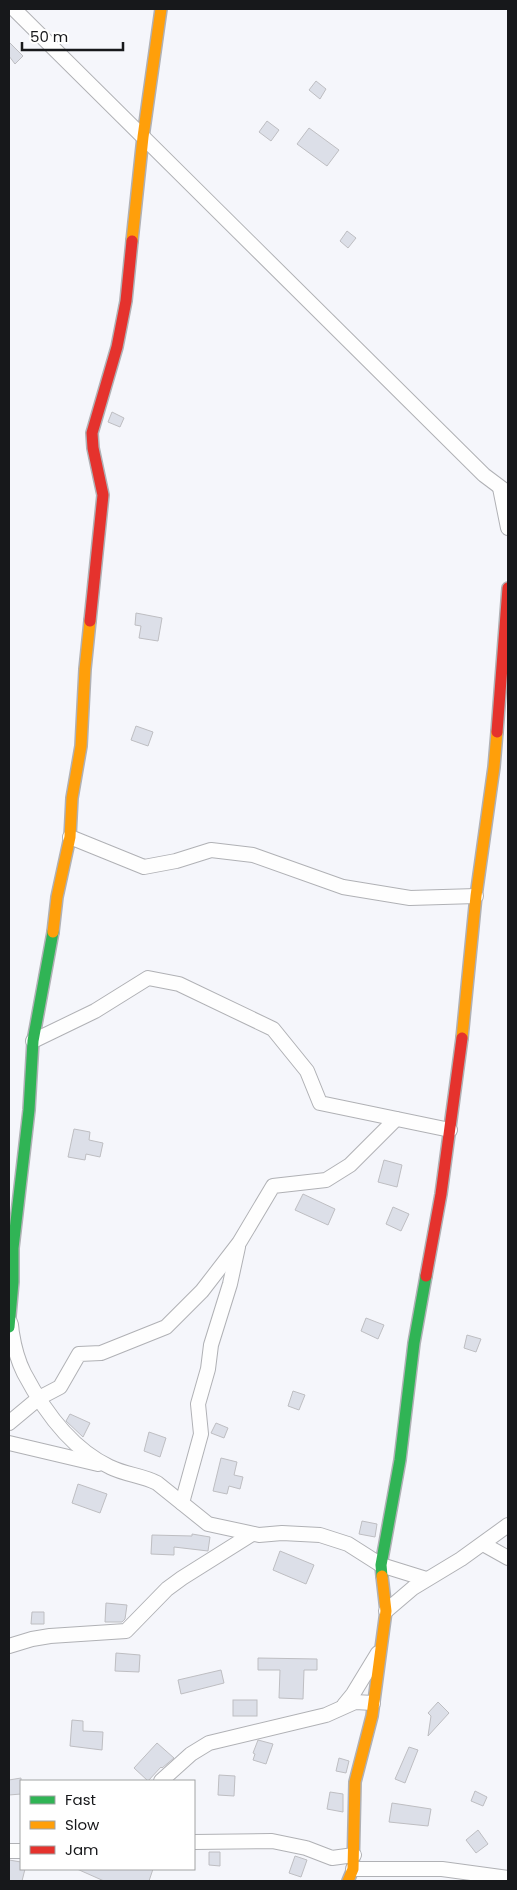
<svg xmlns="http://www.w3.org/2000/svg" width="517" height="1890" font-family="Poppins,sans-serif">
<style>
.building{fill:#dcdfe8;stroke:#bebec2}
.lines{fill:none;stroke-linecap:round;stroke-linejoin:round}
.street-casing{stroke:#b0b1b5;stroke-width:16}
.fast-casing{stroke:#b0b1b5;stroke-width:14}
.slow-casing{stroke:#b0b1b5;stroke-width:14}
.jam-casing{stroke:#b0b1b5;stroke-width:14}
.street{stroke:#fefefe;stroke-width:14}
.fast{stroke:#30b455;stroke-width:11}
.slow{stroke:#ff9f0a;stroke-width:11}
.jam{stroke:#e5322d;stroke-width:11}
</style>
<rect width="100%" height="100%" fill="#f5f6fb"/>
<g class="building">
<polygon points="9,42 23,56 15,64 9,56"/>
<polygon points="316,81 326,89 320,99 309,90"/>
<polygon points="267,121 279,130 271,141 259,132"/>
<polygon points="309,128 339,150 327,166 297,144"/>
<polygon points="347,231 356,238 348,248 340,241"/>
<polygon points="112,412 124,418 120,427 108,422"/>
<polygon points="136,613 162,618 158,641 139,638 141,626 135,625"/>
<polygon points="136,726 153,732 148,746 131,740"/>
<polygon points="74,1129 90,1132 89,1140 103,1143 100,1157 86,1154 85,1160 68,1157"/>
<polygon points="384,1160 402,1165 397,1187 378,1182"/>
<polygon points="303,1194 335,1209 328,1225 295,1210"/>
<polygon points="393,1207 409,1214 401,1231 386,1224"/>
<polygon points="366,1318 384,1325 378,1339 361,1331"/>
<polygon points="467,1335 481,1339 476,1352 464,1348"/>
<polygon points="293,1391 305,1395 299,1410 288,1406"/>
<polygon points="70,1414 90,1423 83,1437 66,1421"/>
<polygon points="216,1423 228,1428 224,1438 211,1433"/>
<polygon points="149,1432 166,1438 160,1457 144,1451"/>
<polygon points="221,1458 237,1462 234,1475 243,1477 240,1489 229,1486 227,1494 213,1491"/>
<polygon points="78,1484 107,1494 100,1513 72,1503"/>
<polygon points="362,1521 377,1524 375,1537 359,1534"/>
<polygon points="192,1534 210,1537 208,1551 174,1547 174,1555 151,1554 152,1535 192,1536"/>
<polygon points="280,1551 314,1565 306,1584 273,1570"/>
<polygon points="106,1603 127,1605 125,1619 122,1622 105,1622"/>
<polygon points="32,1612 44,1612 44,1624 31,1624"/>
<polygon points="116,1653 140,1655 139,1672 115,1671"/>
<polygon points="258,1658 317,1659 317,1670 304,1670 303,1699 279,1698 280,1670 258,1670"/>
<polygon points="221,1670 224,1683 181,1694 178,1680"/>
<rect x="233" y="1700" width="24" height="16"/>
<polygon points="438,1702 449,1713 428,1736 431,1716 428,1713"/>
<polygon points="72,1720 83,1721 83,1731 103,1732 102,1750 70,1746"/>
<polygon points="258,1740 273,1744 266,1764 253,1760 255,1754 253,1753"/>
<polygon points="157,1743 174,1758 162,1768 161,1767 148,1781 134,1768"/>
<polygon points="409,1747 418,1750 405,1783 395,1779"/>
<polygon points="339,1758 349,1761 346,1773 336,1771"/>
<polygon points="219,1775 235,1776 234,1796 218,1795"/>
<polygon points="21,1778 21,1794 9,1795 9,1780"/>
<polygon points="475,1791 487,1797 483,1806 471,1801"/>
<polygon points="330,1792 343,1794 343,1812 327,1809"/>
<polygon points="392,1803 431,1809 428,1826 389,1822"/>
<polygon points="478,1830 488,1844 476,1853 466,1840"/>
<polygon points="209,1852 220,1852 220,1866 209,1865"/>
<polygon points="295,1856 307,1860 301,1877 289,1873"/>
<polygon points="9,1860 21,1862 21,1869 25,1869 22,1881 9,1881"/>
<polygon points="77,1869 153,1869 149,1881 104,1881"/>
</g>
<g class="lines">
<g class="street-casing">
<g id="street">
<polyline points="14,9 484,475 508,493"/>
<polyline points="500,488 508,528"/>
<polyline points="70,837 144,867 176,861 211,850 253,855 343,887 410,898 476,896"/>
<polyline points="33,1041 95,1011 148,978 179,984 273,1029 307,1071 320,1103 450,1130"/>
<path d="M10 1322C12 1326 11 1328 12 1333 14 1346 18 1361 24 1373 44 1411 71 1449 110 1467 126 1475 142 1475 157 1483L208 1524 259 1535 282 1533 320 1535 348 1544 381 1565 426 1579"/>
<polyline points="9,1423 39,1398 60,1387 79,1354 101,1353 166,1327 202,1291 239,1243 273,1186 326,1180 350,1165 396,1119"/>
<polyline points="9,1443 98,1464"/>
<polyline points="182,1503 201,1434 198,1404 208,1369 211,1345 230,1284 238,1247"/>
<polyline points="483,1544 508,1558"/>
<polyline points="386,1611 413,1588 461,1559 508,1525"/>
<polyline points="9,1646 32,1639 50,1636 126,1631 167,1589 182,1578 252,1534"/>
<polyline points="344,1705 353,1694 378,1653"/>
<polyline points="161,1781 191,1754 209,1743 326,1715 355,1702 373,1703"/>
<polyline points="194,1842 272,1841 306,1848 332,1858 354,1855"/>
<polyline points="9,1851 21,1851"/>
<polyline points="353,1869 442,1869 508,1878"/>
</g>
</g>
<g class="fast-casing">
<g id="fast">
<polyline points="9,1327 13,1282 13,1248 29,1110 33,1041 53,932"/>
<polyline points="382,1576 381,1565 400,1460 414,1343 426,1276"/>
</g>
</g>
<g class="slow-casing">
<g id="slow">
<polyline points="132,241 143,137 161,9"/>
<polyline points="53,932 57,897 70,837 72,798 81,746 85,669 90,621"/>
<polyline points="462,1038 476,896 494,767 497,732"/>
<polyline points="348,1881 353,1869 355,1782 372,1716 386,1611 382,1576"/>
</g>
</g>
<g class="jam-casing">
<g id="jam">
<polyline points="90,621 103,495 93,448 92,433 117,347 126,301 132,241"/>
<polyline points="497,732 508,588"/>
<polyline points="426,1276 441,1194 462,1038"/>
</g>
</g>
<use href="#street" class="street"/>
<use href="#fast" class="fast"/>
<use href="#slow" class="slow"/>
<use href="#jam" class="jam"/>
</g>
<rect width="517" height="1890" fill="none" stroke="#17181b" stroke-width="20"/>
<rect x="20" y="1780" width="175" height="90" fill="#ffffff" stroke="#a2a3a4"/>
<rect x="30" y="1796" width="25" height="8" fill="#30b455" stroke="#a2a3a4"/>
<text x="65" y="1805" font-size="15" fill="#17181b">Fast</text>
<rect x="30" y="1821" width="25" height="8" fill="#ff9f0a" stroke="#a2a3a4"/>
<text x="65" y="1830" font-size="15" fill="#17181b">Slow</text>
<rect x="30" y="1846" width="25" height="8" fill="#e5322d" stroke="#a2a3a4"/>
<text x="65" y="1855" font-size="15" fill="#17181b">Jam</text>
<path d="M22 42v8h101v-8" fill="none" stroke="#17181b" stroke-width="2.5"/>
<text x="30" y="42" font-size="15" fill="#17181b" stroke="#ffffff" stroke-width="4" paint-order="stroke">50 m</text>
</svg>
